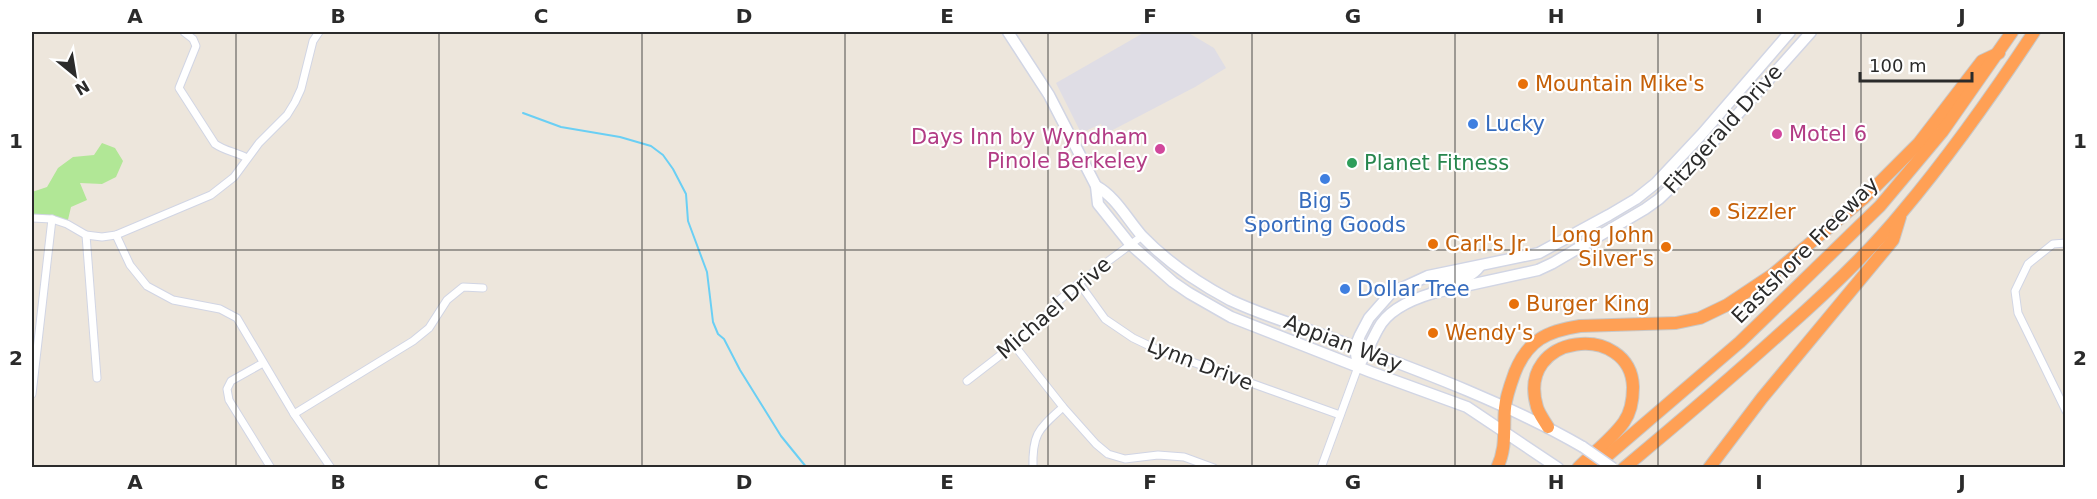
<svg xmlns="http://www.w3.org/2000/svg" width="2097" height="499" font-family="'DejaVu Sans',sans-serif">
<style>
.industrial{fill:#dfdde5}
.green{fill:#b1e796}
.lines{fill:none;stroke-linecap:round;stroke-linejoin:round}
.stream{stroke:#6acff4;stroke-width:2}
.minor-casing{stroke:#d1d5e4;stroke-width:9}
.secondary-casing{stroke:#d1d5e4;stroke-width:13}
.motorway-casing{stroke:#c8c8c8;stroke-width:14}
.minor{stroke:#fff;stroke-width:7}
.secondary{stroke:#fff;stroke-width:10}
.motorway{stroke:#ffa055;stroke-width:12}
.secondary-bridge-casing{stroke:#d1d5e4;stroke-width:13;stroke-linecap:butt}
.secondary-bridge{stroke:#fff;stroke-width:10}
.grid{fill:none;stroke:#2b2b2b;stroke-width:1.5;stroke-opacity:0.55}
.food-dot{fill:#e8710a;stroke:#fff;stroke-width:2}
.shop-dot{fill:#3f7fe0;stroke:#fff;stroke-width:2}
.hotel-dot{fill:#d1479c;stroke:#fff;stroke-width:2}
.leisure-dot{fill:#2e9e5b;stroke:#fff;stroke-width:2}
.labels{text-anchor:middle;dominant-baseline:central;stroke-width:4.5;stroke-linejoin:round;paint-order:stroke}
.food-label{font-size:21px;fill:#c56008;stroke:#fff;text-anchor:start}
.shop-label{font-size:21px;fill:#366cbe;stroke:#fff;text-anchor:start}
.street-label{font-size:21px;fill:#2b2b2b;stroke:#fff}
.hotel-label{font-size:21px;fill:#b23c85;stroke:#fff;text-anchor:start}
.leisure-label{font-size:21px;fill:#27864d;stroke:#fff;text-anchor:start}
.neatline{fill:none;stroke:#2b2b2b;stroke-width:2}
.grid-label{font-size:20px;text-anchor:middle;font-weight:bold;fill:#2b2b2b}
</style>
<rect width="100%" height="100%" fill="#ede6dc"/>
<polygon class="industrial" points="1145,32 1187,32 1214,48 1226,68 1195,87 1105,134 1101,124 1081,133 1056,83"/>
<polygon class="green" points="102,143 115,148 123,161 116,177 102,184 80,183 87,200 71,207 67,224 32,216 32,192 47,187 58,168 73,157 94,155"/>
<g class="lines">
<polyline class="stream" points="523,113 561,127 620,137 651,146 663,155 673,169 686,194 688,221 707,272 713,322 718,334 724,339 740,370 781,436 807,468"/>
<g class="minor-casing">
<g id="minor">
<path d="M184 32 193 39 196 46 179 88 215 144C225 151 236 152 247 158"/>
<polyline points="32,218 52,219 67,224 86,235 102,237 116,235 211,195 234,177 259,143 287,115 295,102 301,89 313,41 319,32"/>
<polyline points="86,235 97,378"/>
<polyline points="116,235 130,265 147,286 173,300 220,309 237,318 294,414 331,468"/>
<polyline points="2066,243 2053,244 2028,264 2015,291 2018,313 2066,411"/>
<polyline points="1079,283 1105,319 1133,338 1156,349 1340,415"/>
<polyline points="1014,345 1063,407 1096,444 1108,454 1125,459 1158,455 1184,457 1214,468"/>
<polyline points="263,363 231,381 227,389 229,400 271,468"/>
<polyline points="967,381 1038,326 1055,304 1079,283 1142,236"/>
<polyline points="32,394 52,219"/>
<polyline points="294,414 413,341 429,328 447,300 463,287 483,288"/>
<path d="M1033 468C1032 433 1039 429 1063 407"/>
<polyline points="1321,468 1358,367"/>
</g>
</g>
<g class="secondary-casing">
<g id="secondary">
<polyline points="1008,32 1049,95 1096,186 1098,204 1130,244 1173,282 1189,293 1231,317 1371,372 1467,407 1558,468"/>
<path d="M1096 186C1116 197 1127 219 1142 236 1167 262 1198 283 1230 300 1264 316 1302 327 1337 340 1420 371 1505 402 1583 447"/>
<path d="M1433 293C1438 277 1456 282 1468 276 1473 274 1477 270 1480 266"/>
<path d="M1358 367C1366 354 1371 342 1378 329 1388 309 1413 299 1433 293L1538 270 1553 263 1645 209 1659 199 1681 178 1811 32"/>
<polyline points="1358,367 1355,347 1360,335 1369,318 1391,293 1428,276 1539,253 1609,215 1636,199 1656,183 1702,134 1790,32"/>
</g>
</g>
<g class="motorway-casing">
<g id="motorway">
<path d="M1548 427C1544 420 1539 414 1537 407 1515 332 1631 322 1633 387 1633 400 1631 412 1624 422 1612 439 1593 453 1578 468"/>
<path d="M1497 468C1507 447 1503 430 1505 408 1506 396 1511 383 1515 372 1528 340 1547 331 1580 326L1676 323 1700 318 1727 305 1772 275 1863 199 1919 143 1982 61 1999 53"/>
<polyline points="1593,468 1740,342 1880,206 1942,132 2012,32"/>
<path d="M1624 468C1678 423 1731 378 1783 331 1825 294 1867 255 1902 212 1950 155 1993 94 2034 32"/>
<polyline points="1709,468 1762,398 1893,240 1900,217"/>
</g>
</g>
<use href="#minor" class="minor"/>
<use href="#secondary" class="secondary"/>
<use href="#motorway" class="motorway"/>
<g class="secondary-bridge-casing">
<polyline id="secondary-bridge" points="1583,447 1613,468"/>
</g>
<use href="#secondary-bridge" class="secondary-bridge"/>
</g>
<path class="grid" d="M236 32V468M439 32V468M642 32V468M845 32V468M1048 32V468M1252 32V468M1455 32V468M1658 32V468M1861 32V468M32 250H2066"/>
<g class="food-dot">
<circle cx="1523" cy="84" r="6"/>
<circle cx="1715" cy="212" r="6"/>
<circle cx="1433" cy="244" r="6"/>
<circle cx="1666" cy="247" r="6"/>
<circle cx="1514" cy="304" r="6"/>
<circle cx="1433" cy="333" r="6"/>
</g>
<g class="shop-dot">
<circle cx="1473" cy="124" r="6"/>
<circle cx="1325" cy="179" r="6"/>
<circle cx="1345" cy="289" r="6"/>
</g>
<g class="hotel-dot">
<circle cx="1777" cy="134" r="6"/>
<circle cx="1160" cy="149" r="6"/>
</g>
<circle class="leisure-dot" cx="1352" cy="163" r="6"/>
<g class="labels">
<g class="food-label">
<text x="1535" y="84">Mountain Mike's</text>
<text x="1727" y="212">Sizzler</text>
<text x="1654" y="235" text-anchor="end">Long John<tspan x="1654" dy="24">Silver's</tspan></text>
<text x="1445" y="244">Carl's Jr.</text>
<text x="1526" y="304">Burger King</text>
<text x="1445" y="333">Wendy's</text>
</g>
<g class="shop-label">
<text x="1485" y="124">Lucky</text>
<text x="1325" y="201" text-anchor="middle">Big 5<tspan x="1325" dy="24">Sporting Goods</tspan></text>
<text x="1357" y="289">Dollar Tree</text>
</g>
<g class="street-label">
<text transform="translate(1723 129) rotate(-48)">Fitzgerald Drive</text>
<text transform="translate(1805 250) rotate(-45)">Eastshore Freeway</text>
<text transform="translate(1054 308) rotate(-41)">Michael Drive</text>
<text transform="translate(1343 343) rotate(21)">Appian Way</text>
<text transform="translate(1200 364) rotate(21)">Lynn Drive</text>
</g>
<g class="hotel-label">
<text x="1789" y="134">Motel 6</text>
<text x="1148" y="137" text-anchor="end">Days Inn by Wyndham<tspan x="1148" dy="24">Pinole Berkeley</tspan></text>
</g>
<g class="leisure-label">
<text x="1364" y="163">Planet Fitness</text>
</g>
</g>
<rect width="2097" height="499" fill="none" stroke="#ffffff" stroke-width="66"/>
<g transform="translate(75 75) rotate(150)" stroke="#ffffff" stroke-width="4.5" paint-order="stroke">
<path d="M0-4.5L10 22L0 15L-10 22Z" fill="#2b2b2b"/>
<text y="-9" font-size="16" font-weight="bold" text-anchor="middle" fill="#2b2b2b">N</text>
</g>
<path d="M1860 72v9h112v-9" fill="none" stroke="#2b2b2b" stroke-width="3"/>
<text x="1869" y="72" font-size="18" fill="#2b2b2b" stroke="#ffffff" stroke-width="4.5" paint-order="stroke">100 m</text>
<rect x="33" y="33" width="2031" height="433" class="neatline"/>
<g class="grid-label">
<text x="135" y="23">A</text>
<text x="338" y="23">B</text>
<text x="541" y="23">C</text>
<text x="744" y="23">D</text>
<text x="947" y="23">E</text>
<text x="1150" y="23">F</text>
<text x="1353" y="23">G</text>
<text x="1556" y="23">H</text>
<text x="1759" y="23">I</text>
<text x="1962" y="23">J</text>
<text x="16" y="148">1</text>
<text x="2080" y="148">1</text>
<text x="16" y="365">2</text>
<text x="2080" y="365">2</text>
<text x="135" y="489">A</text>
<text x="338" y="489">B</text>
<text x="541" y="489">C</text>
<text x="744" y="489">D</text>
<text x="947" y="489">E</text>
<text x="1150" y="489">F</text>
<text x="1353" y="489">G</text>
<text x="1556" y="489">H</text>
<text x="1759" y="489">I</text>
<text x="1962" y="489">J</text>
</g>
</svg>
